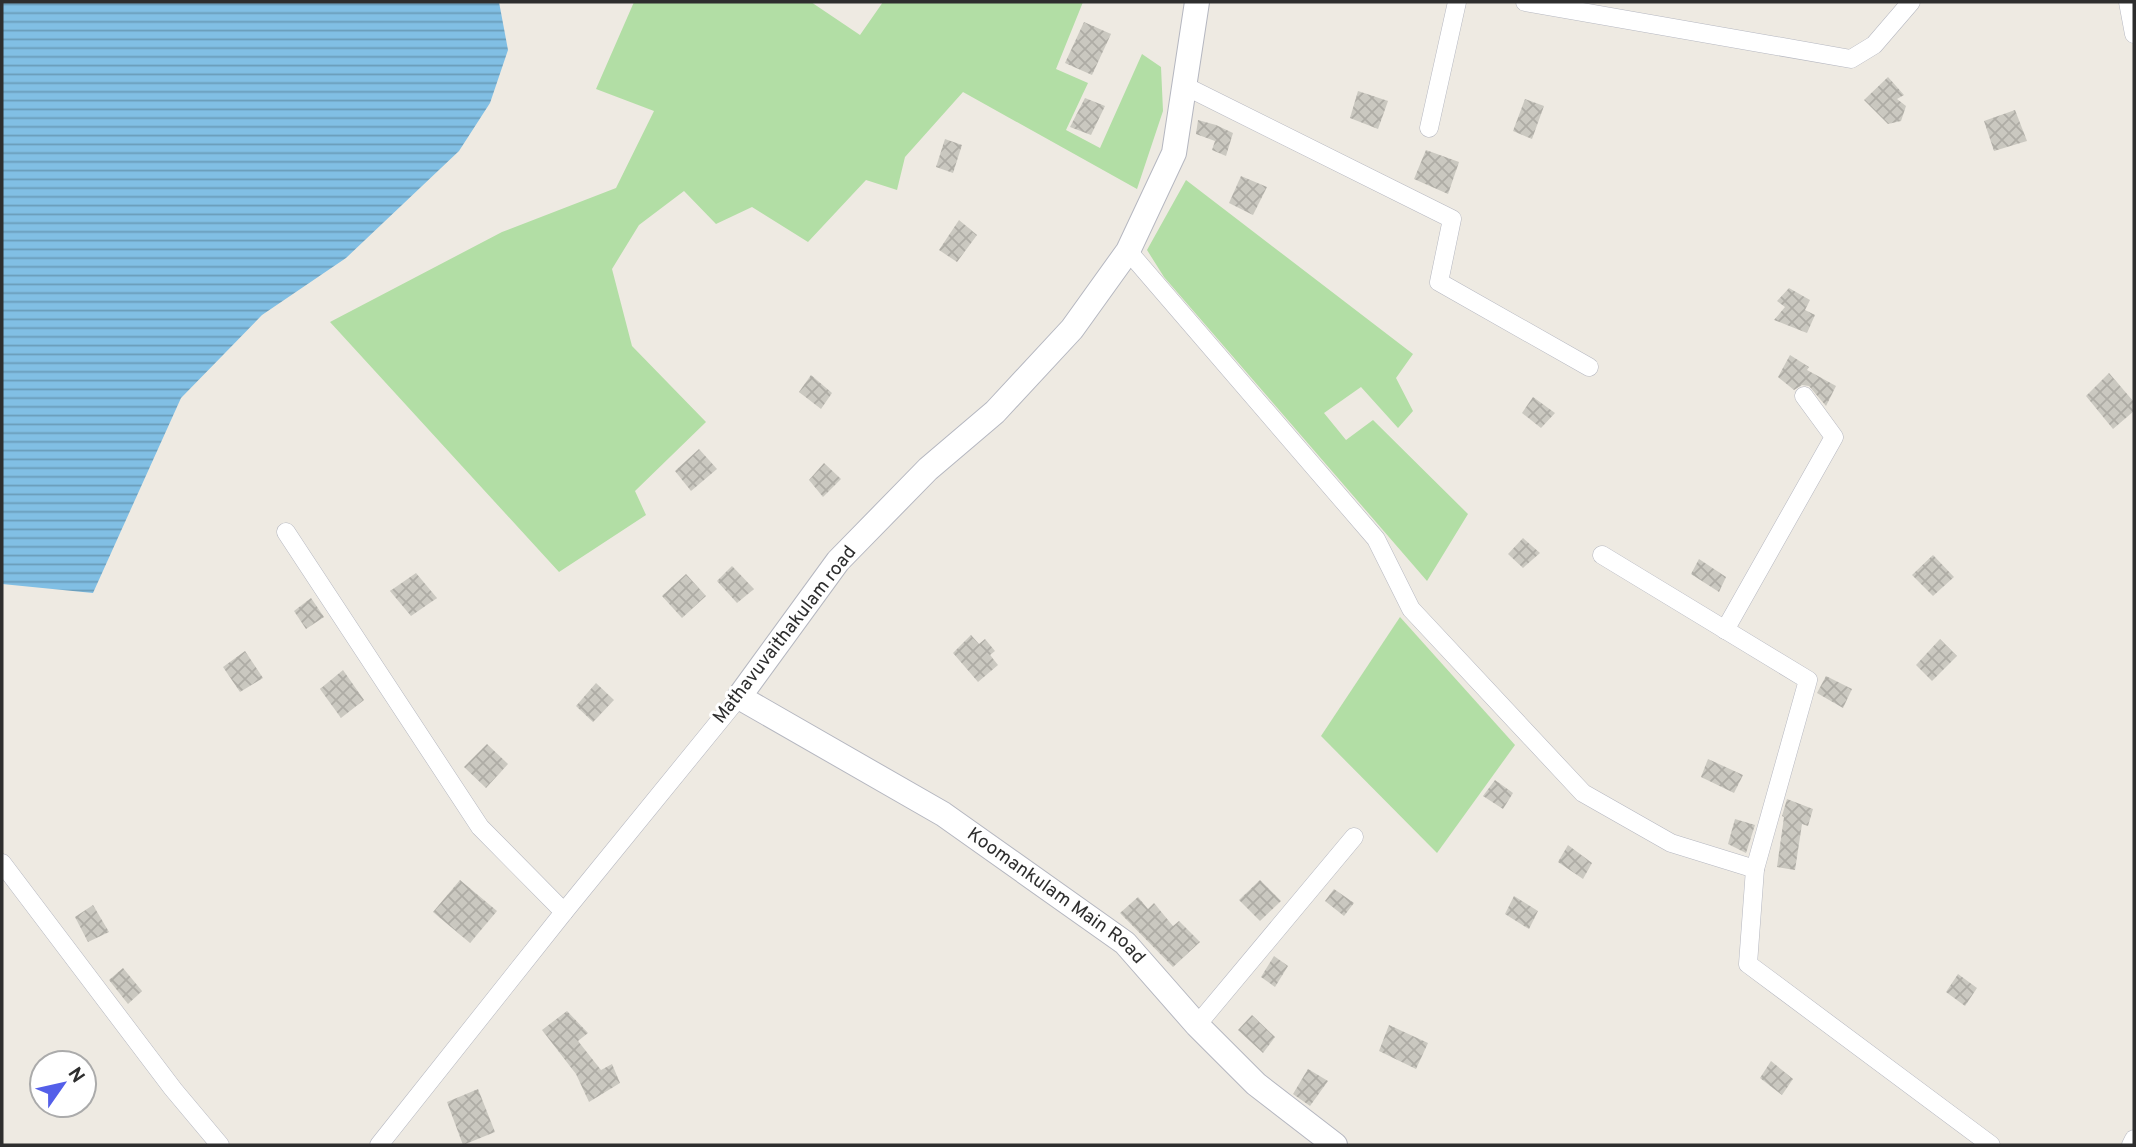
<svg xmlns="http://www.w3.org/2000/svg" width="2136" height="1147" font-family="Overpass,sans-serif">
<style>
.grass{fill:#b2dea5}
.water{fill:url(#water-rules)}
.building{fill:url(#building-cross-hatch)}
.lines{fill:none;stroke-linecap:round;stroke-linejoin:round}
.street-casing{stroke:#b5b7c0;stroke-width:19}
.secondary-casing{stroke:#b5b7c0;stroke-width:26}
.street{stroke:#fff;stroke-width:18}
.secondary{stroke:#fff;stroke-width:24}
.labels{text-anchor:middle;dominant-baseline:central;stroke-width:6;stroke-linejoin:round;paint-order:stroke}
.street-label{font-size:19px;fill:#2e2e2e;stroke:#fff}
</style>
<defs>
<pattern id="water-rules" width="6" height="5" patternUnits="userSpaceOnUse" patternTransform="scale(1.75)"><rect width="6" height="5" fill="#81bfe4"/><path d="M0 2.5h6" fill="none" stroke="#6a9cb9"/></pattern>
<pattern id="building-cross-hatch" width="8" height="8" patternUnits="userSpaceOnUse" patternTransform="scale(1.75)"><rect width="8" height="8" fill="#cac8c0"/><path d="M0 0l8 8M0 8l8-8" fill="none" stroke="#aeaca5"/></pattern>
</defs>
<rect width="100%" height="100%" fill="#eeeae2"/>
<g class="grass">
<polygon points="634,2 811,2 860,35 883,2 1083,2 1056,69 1088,83 1066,130 1100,148 1142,54 1161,67 1163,111 1137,189 963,92 905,157 897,190 866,180 808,242 752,207 716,224 684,191 639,225 612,269 632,346 706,422 635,491 646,515 559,572 330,322 502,232 616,188 654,111 596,89"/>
<polygon points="1186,180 1413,354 1396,378 1413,411 1398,428 1361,387 1324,413 1346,440 1373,420 1468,514 1427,581 1164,277 1147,250"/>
<polygon points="1400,617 1515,745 1437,853 1321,736"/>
</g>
<polygon class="water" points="2,2 499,2 508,50 490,103 459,151 346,258 262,315 181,398 93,593 2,584"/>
<g class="building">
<polygon points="1084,22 1111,34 1092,75 1065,63"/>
<polygon points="1888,77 1904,95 1897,99 1906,106 1901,121 1888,124 1864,100"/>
<polygon points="1358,91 1388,101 1378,129 1350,118"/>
<polygon points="1085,98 1105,106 1091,135 1070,127"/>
<polygon points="1525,99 1544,106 1532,139 1513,131"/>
<polygon points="2015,110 2027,141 1994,151 1984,121"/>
<polygon points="1198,120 1216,125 1233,133 1226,156 1212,150 1215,141 1196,134"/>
<polygon points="945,139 962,145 953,173 936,167"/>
<polygon points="1426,150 1459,162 1448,194 1414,179"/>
<polygon points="1241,176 1267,187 1253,215 1229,203"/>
<polygon points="959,220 977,235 957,262 939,250"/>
<polygon points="1789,288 1810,300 1805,310 1815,315 1807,333 1774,320 1785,307 1777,301"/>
<polygon points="1790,355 1809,367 1807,370 1836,386 1826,406 1809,386 1802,385 1794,390 1778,377"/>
<polygon points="2109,373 2134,402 2134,411 2113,429 2086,396"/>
<polygon points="811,375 832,393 821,409 799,392"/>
<polygon points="1533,397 1555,413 1541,428 1522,413"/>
<polygon points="699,449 717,469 691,491 675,471"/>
<polygon points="824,463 841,479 823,497 809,480"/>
<polygon points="1523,538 1540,553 1523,568 1508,554"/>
<polygon points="1933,555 1954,577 1933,596 1912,575"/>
<polygon points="1699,559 1726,577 1719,592 1691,574"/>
<polygon points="732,566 754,589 737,603 717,581"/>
<polygon points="416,573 437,598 411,616 390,591"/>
<polygon points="686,574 706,596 682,618 662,596"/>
<polygon points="311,598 324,617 306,629 294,611"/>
<polygon points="971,635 979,644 985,639 995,651 990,655 998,665 978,682 953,653"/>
<polygon points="1940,639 1957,656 1932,681 1916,665"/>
<polygon points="245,651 263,678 240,692 223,667"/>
<polygon points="343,670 364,700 341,718 320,689"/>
<polygon points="1826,676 1852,689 1843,708 1817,693"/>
<polygon points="596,683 614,700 593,722 576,706"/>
<polygon points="487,744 508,764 486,788 464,767"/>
<polygon points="1708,759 1743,775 1734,793 1701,777"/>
<polygon points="1495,780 1513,793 1503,809 1483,796"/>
<polygon points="1787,799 1813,809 1808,826 1802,824 1795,870 1777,867 1784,817 1782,816"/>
<polygon points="1735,819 1755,825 1746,853 1728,844"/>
<polygon points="1568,845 1592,863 1583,879 1558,862"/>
<polygon points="460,880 497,911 470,943 433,912"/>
<polygon points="1260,880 1281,901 1260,921 1239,900"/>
<polygon points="1334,889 1354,903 1344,916 1325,901"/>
<polygon points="1514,896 1538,911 1529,929 1505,914"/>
<polygon points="1138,897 1148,909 1154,903 1173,926 1179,921 1200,942 1173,967 1120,913"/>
<polygon points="93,905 109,932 88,942 75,917"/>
<polygon points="1274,956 1288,966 1275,987 1261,977"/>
<polygon points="123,968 142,991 128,1004 109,980"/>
<polygon points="1958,974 1977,988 1965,1006 1946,992"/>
<polygon points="567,1011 588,1033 578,1041 601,1070 612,1064 620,1083 589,1102 576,1074 542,1030"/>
<polygon points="1252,1015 1275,1037 1263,1053 1238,1030"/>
<polygon points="1389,1025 1428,1043 1416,1069 1379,1051"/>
<polygon points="1771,1061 1793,1079 1782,1095 1760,1078"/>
<polygon points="1308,1069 1328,1081 1310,1106 1293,1094"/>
<polygon points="478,1089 495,1132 463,1145 447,1102"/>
</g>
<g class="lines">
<g class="street-casing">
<g id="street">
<polyline points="1525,2 1851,59 1874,45 1911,2"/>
<polyline points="2128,2 2134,34"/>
<polyline points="1185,86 1452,219 1439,282 1589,367"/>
<polyline points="1429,128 1457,2"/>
<polyline points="1128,251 1376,539 1411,609 1583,793 1671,843 1755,869 1748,964 1991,1145"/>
<polyline points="286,532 480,827 564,912"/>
<polyline points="1602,555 1808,680 1755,869"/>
<polyline points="1725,630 1834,437 1804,396"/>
<polyline points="2,863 173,1089 220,1145"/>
<polyline points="1197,1025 1354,837"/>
<polyline points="379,1145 564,912 739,697"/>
<polyline points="2131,1145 2134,1139"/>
</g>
</g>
<g class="secondary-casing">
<g id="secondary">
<path id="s1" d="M1197 2 1174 153 1128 251 1072 329 995 412 928 469 838 561 739 697 943 814 1125 943 1197 1025 1256 1084 1335 1145"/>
</g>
</g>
<use href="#street" class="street"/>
<use href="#secondary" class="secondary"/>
</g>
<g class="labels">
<g class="street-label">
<text transform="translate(785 635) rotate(-52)">Mathavuvaithakulam road</text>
<text stroke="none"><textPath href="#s1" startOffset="1230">Koomankulam Main Road</textPath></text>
</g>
</g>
<rect width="2136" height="1147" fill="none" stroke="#2e2e2e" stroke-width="7"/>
<g transform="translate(63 1084) rotate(56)"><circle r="33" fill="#ffffff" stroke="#ababab" stroke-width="2"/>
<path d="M0-5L12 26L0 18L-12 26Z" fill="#545fe9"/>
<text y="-10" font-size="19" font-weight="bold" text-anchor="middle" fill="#2e2e2e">N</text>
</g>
</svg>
